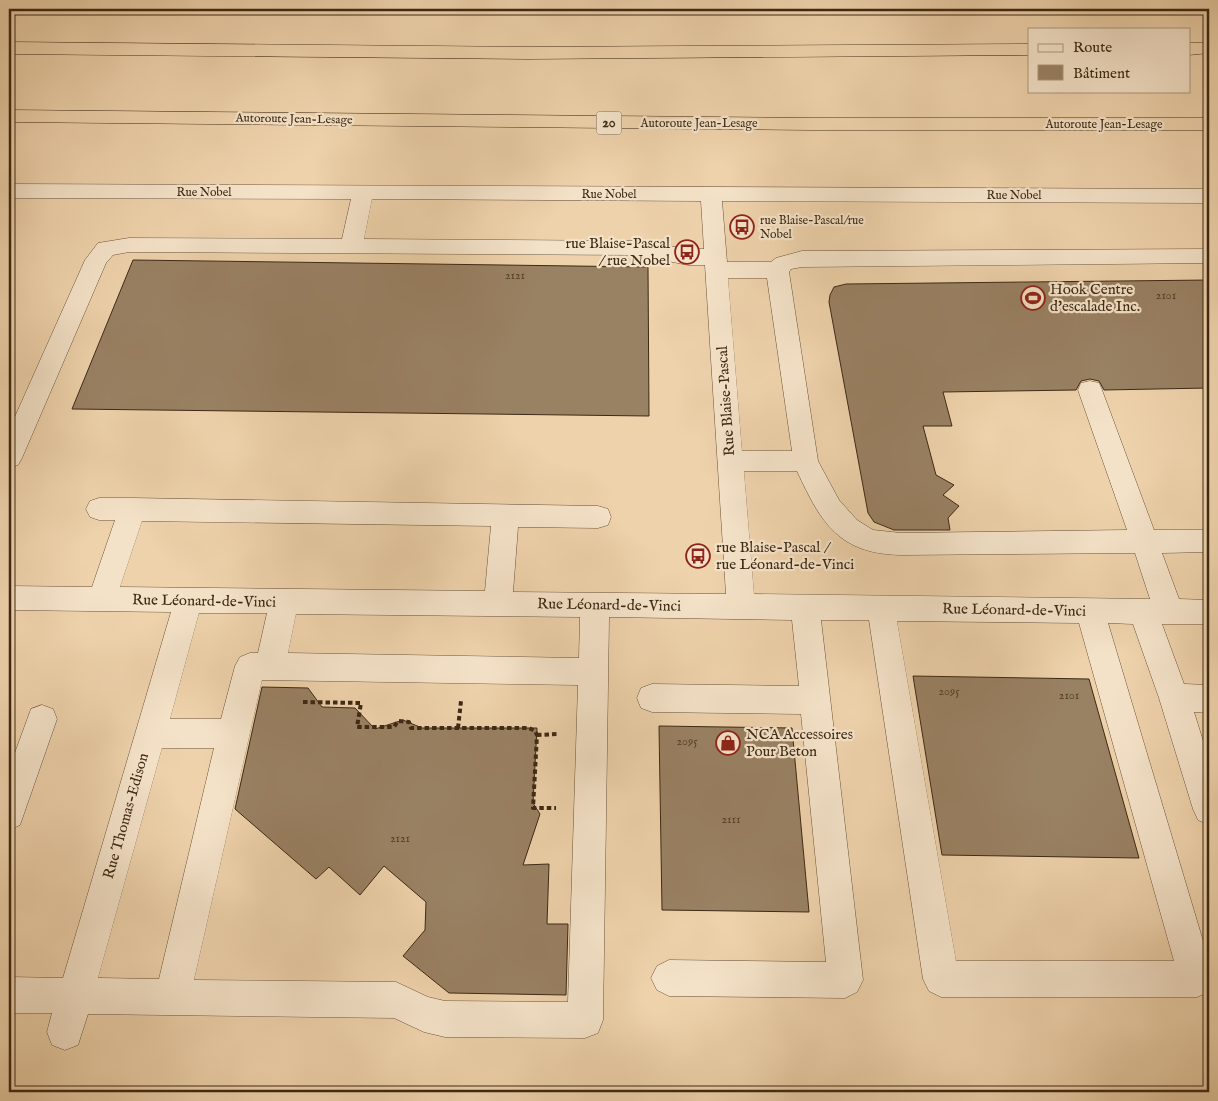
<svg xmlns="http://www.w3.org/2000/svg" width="1218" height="1101" font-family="'IM FELL English',serif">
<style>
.building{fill:#998163;stroke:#3d2914}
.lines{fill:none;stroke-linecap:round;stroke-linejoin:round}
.minor-casing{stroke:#69533a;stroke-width:1}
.highway-casing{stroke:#3d2914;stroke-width:1}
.path{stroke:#3d2914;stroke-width:4;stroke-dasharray:4.5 3;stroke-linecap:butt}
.minor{fill:#f4e2c8;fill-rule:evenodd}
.highway{fill:#eed2ab;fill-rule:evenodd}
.labels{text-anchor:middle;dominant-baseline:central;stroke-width:4.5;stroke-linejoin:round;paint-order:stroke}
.far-street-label{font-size:12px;fill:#3d2914;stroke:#f4e2c8}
.far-poi-label{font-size:12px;fill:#3d2914;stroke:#f4e2c8;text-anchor:start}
.number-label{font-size:12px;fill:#543f28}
.shield{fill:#f4e2c8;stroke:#74604a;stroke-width:1}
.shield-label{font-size:14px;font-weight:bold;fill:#3d2914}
.poi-label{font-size:15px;fill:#3d2914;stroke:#f4e2c8;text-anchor:start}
.street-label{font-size:15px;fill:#3d2914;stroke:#f4e2c8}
</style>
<rect width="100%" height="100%" fill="#eed2ab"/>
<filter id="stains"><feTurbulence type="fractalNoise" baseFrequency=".004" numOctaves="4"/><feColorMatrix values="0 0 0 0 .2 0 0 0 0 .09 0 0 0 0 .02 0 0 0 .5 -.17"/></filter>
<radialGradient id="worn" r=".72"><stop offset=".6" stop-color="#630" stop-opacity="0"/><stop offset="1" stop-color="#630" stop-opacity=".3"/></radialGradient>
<g class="building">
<polygon points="133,260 648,267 649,416 72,409"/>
<polygon points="1209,280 1209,388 1104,390 1099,381 1090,379 1081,381 1076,390 943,392 952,426 923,426 936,475 954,485 943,495 959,506 948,518 950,530 894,530 874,522 868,513 829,302 830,295 834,287 846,284"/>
<polygon points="913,676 1089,679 1139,858 942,855"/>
<polygon points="262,687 308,688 322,707 355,708 375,729 403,720 422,728 537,728 533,803 540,814 523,865 549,864 547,924 568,924 566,995 449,993 403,956 425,930 426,902 384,866 360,895 329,867 316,879 235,809"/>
<polygon points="659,726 792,728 809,912 662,910"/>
</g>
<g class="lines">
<g class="minor-casing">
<g id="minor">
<path d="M9 184 1209 189V203L722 201 727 262H771L776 258 802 251 1209 249V263L802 267 791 269 789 272 818 461 839 500 857 520 873 530 901 533 1127 530 1078 390 1081 383 1090 381 1099 383 1102 390 1154 530H1209V552L1162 553 1179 599 1209 600V624H1162L1184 684 1209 685V713L1194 712 1209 760V825L1198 820 1193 809 1159 698 1133 624 1108 623 1209 961V992L1197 997H941L929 991 923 979 869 620H821L863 980 857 992 845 998 669 996 657 990 651 978 657 966 669 960 826 962 801 714 652 712 641 708 637 698 641 688 652 684 799 686 792 620 609 617 603 1020 598 1033 585 1038 445 1037 424 1032 394 1018 88 1014 78 1045 65 1050 52 1045 47 1032 52 1013H9V977L63 978 171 612 9 610V586L92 587 115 520H99L90 517 86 509 90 501 99 498H132L598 506 608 509 611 517 608 525 598 528 518 527 513 592 726 594 705 265H688L637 255 129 252 113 255 106 263 22 458 18 465 9 468V430L85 260 98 243 129 238 342 239 351 199 9 198ZM372 199 701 201 704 249H688L637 241 364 239ZM728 278H767L792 451H742ZM744 471H797C821 523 839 554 901 555L1135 553 1150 599 754 594ZM142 521 491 526 485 591 120 587ZM199 613H267L258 653H250L240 657 235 666 221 719H170ZM296 614 580 617 579 658 288 653ZM897 621 1079 623 1174 961H956ZM262 680 578 685 568 1002 445 1001 428 997 396 982 194 980ZM162 748H214L159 979 98 978Z"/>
<polygon points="42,705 53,709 57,719 20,825 9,830 9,769 31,709"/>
</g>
</g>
<g class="highway-casing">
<g id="highway">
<polygon points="9,42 528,47 1029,44 1029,55 528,59 9,54"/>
<polygon points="1189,43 1209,43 1209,53 1189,55"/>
<polygon points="9,110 812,118 1209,118 1209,130 812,130 9,122"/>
</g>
</g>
<g class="path">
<polyline points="303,702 361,703 357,727 394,727 398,721 409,722 411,728 529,728 535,731 537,735 533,808 556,808"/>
<polyline points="458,728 461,701"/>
<polyline points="537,735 559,734"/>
</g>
<use href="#minor" class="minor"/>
<use href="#highway" class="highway"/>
</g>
<defs>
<g id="bus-ring" transform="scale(1.25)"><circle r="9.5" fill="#f4e2c8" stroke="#8f2418" stroke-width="1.5"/><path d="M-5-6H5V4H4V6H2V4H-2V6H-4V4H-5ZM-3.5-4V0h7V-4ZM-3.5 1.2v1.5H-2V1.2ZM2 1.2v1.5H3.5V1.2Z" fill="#8f2418"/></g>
<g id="stadium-ring" transform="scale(1.25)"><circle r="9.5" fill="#f4e2c8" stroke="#8f2418" stroke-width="1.5"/><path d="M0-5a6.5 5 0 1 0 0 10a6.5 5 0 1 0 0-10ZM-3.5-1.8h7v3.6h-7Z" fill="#8f2418"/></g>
<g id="shop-ring" transform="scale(1.25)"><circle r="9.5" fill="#f4e2c8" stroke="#8f2418" stroke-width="1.5"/><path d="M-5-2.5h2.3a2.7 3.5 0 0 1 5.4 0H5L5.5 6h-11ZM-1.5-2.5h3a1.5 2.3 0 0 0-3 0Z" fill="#8f2418"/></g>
</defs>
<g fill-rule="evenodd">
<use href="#bus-ring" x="742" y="227"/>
<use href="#bus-ring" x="687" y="252"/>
<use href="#stadium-ring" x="1033" y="298"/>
<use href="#bus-ring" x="698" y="556"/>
<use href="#shop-ring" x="728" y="743"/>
</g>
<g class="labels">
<g class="far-street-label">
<text transform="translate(294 119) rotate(1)">Autoroute Jean-Lesage</text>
<text x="699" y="123">Autoroute Jean-Lesage</text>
<text x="1104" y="124">Autoroute Jean-Lesage</text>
<text x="204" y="192">Rue Nobel</text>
<text x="609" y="194">Rue Nobel</text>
<text x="1014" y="195">Rue Nobel</text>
</g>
<g class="far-poi-label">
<text x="760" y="220">rue Blaise-Pascal/rue<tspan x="760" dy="14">Nobel</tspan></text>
</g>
<g class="number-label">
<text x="515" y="275">2121</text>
<text x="1166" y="295">2101</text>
<text x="949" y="691">2095</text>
<text x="1069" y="695">2101</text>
<text x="687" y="741">2095</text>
<text x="731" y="819">2111</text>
<text x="400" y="838">2121</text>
</g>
<rect class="shield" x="596.5" y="111.5" width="25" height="23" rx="4"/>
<g class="shield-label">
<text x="609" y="123">20</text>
</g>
<g class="poi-label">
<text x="670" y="243" text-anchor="end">rue Blaise-Pascal<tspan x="670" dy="17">/ rue Nobel</tspan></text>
<text x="1050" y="289">Hook Centre<tspan x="1050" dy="17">d'escalade Inc.</tspan></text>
<text x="716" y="547">rue Blaise-Pascal /<tspan x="716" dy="17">rue Léonard-de-Vinci</tspan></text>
<text x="746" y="734">NCA Accessoires<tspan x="746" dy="17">Pour Beton</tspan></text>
</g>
<g class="street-label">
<text transform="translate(726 401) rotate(-94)">Rue Blaise-Pascal</text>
<text transform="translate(204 601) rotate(1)">Rue Léonard-de-Vinci</text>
<text transform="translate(609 605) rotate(1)">Rue Léonard-de-Vinci</text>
<text transform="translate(1014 610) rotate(1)">Rue Léonard-de-Vinci</text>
<text transform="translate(126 816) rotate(-74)">Rue Thomas-Edison</text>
</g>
</g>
<rect width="1218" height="1101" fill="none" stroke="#eed2ab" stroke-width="30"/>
<rect x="10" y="10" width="1198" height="1081" fill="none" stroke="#3d2914" stroke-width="2.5"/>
<rect x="15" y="15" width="1188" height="1071" fill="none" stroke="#3d2914"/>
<rect x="1028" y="28" width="162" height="65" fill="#f4e2c8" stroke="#ab9880"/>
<rect x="1038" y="44" width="25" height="8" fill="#f4e2c8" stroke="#ab9880"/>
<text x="1073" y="52" font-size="15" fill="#3d2914">Route</text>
<rect x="1038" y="65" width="25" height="15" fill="#998163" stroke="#ab9880"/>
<text x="1073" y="78" font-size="15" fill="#3d2914">Bâtiment</text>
<rect width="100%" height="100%" filter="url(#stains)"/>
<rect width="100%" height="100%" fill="url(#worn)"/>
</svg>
